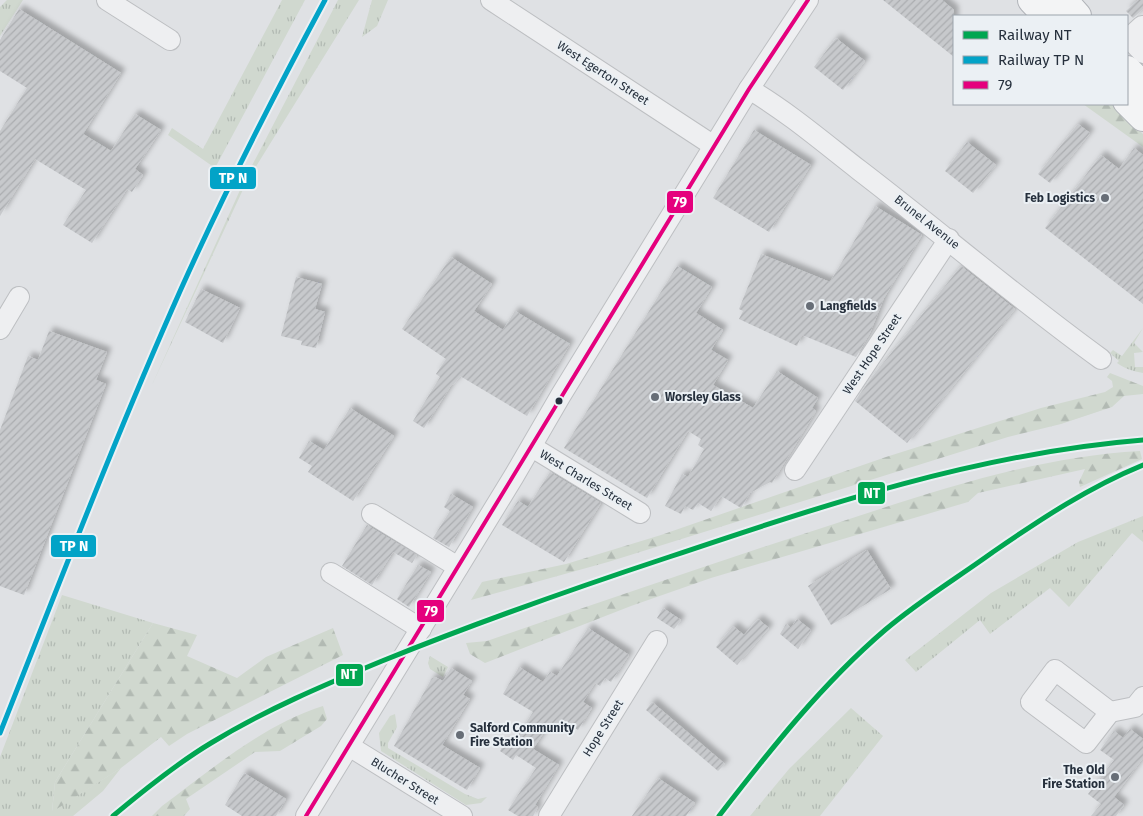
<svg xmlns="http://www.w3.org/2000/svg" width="1143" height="816" font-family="'Fira Sans',sans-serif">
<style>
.grass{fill:url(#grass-tufts)}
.forest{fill:url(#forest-firs)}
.building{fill:url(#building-hatch);filter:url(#shadow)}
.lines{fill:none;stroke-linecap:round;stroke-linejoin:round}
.minor-casing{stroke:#bdbfc2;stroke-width:22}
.highway-casing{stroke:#b1b4b9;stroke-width:30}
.minor{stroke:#eeeff1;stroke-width:20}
.highway{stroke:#f3f4f5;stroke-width:28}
.bus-1-casing{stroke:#ebf0f4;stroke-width:8}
.bus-1{stroke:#e5007d;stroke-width:4}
.rail-1-casing{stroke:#ebf0f4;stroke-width:9}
.rail-2-casing{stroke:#ebf0f4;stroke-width:9}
.rail-1{stroke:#00a651;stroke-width:5}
.rail-2{stroke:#02a3c7;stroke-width:5}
.poi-dot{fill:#676e77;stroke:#ebf0f4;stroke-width:2}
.bus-dot{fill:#26303d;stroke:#ebf0f4;stroke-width:2}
.labels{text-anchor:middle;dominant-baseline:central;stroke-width:4;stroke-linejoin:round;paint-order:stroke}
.street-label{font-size:12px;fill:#26303d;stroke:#ebf0f4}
.poi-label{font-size:12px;font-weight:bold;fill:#26303d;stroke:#ebf0f4;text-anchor:start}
.line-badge{stroke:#ebf0f4;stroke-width:2}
.badge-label{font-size:14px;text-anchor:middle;font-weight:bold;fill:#fff}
</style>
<defs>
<pattern id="grass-tufts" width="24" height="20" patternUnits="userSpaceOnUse" patternTransform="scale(1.25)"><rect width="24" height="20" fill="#d0d8cf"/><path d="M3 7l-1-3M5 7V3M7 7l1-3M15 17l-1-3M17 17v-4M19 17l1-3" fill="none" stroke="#b2bab3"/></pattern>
<pattern id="forest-firs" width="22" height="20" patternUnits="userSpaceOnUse" patternTransform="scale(1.25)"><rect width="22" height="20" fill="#d0d8cf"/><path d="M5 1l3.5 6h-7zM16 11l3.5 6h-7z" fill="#b2bab3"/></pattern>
<pattern id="building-hatch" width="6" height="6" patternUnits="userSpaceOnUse" patternTransform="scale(1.25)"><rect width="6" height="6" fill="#c7c9cc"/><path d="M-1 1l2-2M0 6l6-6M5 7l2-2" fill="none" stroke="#abadb0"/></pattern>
<filter id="shadow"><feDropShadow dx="4.5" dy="-4.5" stdDeviation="2.5" flood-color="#0004"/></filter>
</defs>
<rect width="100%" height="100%" fill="#dfe1e4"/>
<g class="grass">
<polygon points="7,0 23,0 0,36 0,7"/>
<polygon points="282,0 305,0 215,168 168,135 172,128 203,149"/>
<polygon points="338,0 359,0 247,181 151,387 245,179"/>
<polygon points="372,0 388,0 377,26 362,37"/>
<path d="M1143 328 1134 343 1143 352 1134 353 1135 367H1143V373C1133 371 1125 369 1117 363L1119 361 1110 353 1113 350 1122 356Z"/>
<polygon points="1143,516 1143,542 1132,533 1069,607 1050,588 990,634 980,620 916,672 905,660 991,593 1078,542"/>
<polygon points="62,595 153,623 55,782 52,811 121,768 103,791 73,816 0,816 0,757"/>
<polygon points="430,656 448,667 443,677 430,669 428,663"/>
<polygon points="851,708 883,736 820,816 750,816 789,769"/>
<polygon points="395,714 397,727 388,743 388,748 465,794 478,799 487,797 481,803 466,805 381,751 379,733 390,716"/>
</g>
<g class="forest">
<polygon points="1083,104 1112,104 1143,134 1143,147"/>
<polygon points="1110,373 1143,386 1143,394 1124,396 1112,407 1061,424 1008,437 608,562 471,600 482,582 566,564 661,535 886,457 1041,408 1105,392 1113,387 1112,381 1107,377"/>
<path d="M1140 451 1142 459 1080 487 1079 482 1085 469 978 493 968 502 711 578 631 606 485 663 470 654 466 643 487 641C601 602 716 562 831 525 932 492 1034 457 1140 451Z"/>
<polygon points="153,623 197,635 187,656 237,678 266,657 333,628 343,655 187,734 169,746 161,737 121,768 52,812 55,782"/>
<path d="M323 706 327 719 321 726 280 751 255 752 186 799 190 809 184 816H152L162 806C212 769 263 725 323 706Z"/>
</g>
<g class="building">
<polygon points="883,0 942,0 954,10 954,57"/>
<polygon points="1138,0 1143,0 1143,9 1133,18 1126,11"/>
<polygon points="19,9 121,73 83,134 111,151 135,114 161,130 135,169 143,175 132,192 127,189 92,243 63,225 86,190 35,159 0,216 0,131 27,88 0,71 0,40"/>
<polygon points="836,38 865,61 843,90 814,67"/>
<polygon points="1078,124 1090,133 1050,183 1038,174"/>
<polygon points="754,130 811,165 769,232 713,198"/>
<polygon points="967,142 996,165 973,193 945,171"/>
<polygon points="1134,148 1143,155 1143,304 1045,228 1101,155 1119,169"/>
<polygon points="875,206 922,235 884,298 870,333 856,357 802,335 797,346 739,319 743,311 739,309 761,254 830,282"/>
<polygon points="451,257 492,284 474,311 503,330 515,311 570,344 527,416 460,376 453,385 452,384 424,428 413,421 440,377 436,374 446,359 402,329"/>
<polygon points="677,266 712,287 696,313 723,330 711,350 728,360 713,385 753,408 777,371 818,398 812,408 816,411 772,483 770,482 750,493 741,508 721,496 711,511 698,503 693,510 685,506 681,514 665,506 682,474 688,477 704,449 698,445 701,439 688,431 647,498 564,448"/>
<polygon points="961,266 1015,309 907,443 855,401 872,377"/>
<polygon points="296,277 322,284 315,309 325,312 316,348 301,345 302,341 281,336"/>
<polygon points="201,289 240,308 223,343 185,322"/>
<polygon points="49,331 107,352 96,380 106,384 24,595 0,586 0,430 28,356 38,360"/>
<polygon points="350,408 394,436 353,501 308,472 312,466 299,458 309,441 324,450"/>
<polygon points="550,472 601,503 564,562 502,525 518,501 528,507"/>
<polygon points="451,494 473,507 449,547 433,538 450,511 444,507"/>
<polygon points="367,525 417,555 412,563 393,552 372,585 342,566"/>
<polygon points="867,550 891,589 831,625 808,586"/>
<polygon points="418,565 431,572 409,607 397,599"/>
<polygon points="663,608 681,620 674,629 657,618"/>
<polygon points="758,619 769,628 737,665 716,647 733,626 744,635"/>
<polygon points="797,619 811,630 798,649 780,634 786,624 791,628"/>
<polygon points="588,628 629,655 611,682 605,678 600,686 595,683 583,702 592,708 578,730 570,725 566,732 551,722 533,749 559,765 535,805 538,807 533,816 518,816 508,810 536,768 516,755 513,760 500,751 505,742 511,746 533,712 503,694 519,667 543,682 550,672 557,676"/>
<polygon points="451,668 472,681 463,695 470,699 442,745 480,768 467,790 394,746 432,678 435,677 443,681"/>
<polygon points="652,702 725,764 718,771 646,710"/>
<polygon points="1130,729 1143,739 1143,758 1114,797 1124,805 1116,816 1091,816 1101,804 1088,794 1114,760 1100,750 1114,731 1123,738"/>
<polygon points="244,773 286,799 276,816 242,816 225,805"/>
<polygon points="658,778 695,803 686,816 632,816"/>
</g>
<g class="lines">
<g class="minor-casing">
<g id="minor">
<polyline points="107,0 170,40"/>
<polyline points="491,0 714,146"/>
<polyline points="1127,36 1143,53"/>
<polyline points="1129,38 1142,26"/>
<path d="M749 89C788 112 823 142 859 170 940 232 1018 299 1101 359"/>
<polyline points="0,329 19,297"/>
<polyline points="532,447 640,513"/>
<polyline points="795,470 949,239"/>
<polyline points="372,514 458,567"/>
<polyline points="331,573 421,629"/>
<polygon points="1055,670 1110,712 1086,743 1031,702"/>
<polyline points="1110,712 1135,707 1143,697"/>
<polyline points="349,746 462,816"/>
<polyline points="306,816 514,476 561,395 749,89 808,0"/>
<polyline points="549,816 657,641"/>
</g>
</g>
<g class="highway-casing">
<g id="highway">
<polyline points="1032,0 1047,16"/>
<polyline points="1063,0 1077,16"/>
<polyline points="1127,70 1143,86"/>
<polyline points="1127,101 1143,117"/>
</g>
</g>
<use href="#minor" class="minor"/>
<use href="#highway" class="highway"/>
<g class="bus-1-casing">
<polyline id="bus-1" points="306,816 749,89 808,0"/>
</g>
<use href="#bus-1" class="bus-1"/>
<g class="rail-1-casing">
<g id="rail-1">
<path d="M113 816C144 790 176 764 211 743 265 710 324 685 382 661 476 623 572 589 669 557 824 505 980 453 1143 440"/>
<path d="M719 816C770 750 822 684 885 630 919 601 957 578 993 552 1041 519 1089 487 1143 465"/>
</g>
</g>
<g class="rail-2-casing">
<path id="rail-2" d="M0 733C59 584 116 435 181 289 225 191 274 95 325 0"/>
</g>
<use href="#rail-1" class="rail-1"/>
<use href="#rail-2" class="rail-2"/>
</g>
<g class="poi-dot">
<circle cx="1105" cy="198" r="5"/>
<circle cx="810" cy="306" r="5"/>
<circle cx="655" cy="397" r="5"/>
<circle cx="460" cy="735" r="5"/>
<circle cx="1115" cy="777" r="5"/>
</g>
<circle class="bus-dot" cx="559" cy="401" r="4.5"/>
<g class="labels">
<g class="street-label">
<text transform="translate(603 73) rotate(33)">West Egerton Street</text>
<text transform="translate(927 222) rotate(38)">Brunel Avenue</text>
<text transform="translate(872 354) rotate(-56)">West Hope Street</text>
<text transform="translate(586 480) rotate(31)">West Charles Street</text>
<text transform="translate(603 728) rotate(-58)">Hope Street</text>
<text transform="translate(405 781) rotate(32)">Blucher Street</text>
</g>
<g class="poi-label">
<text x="1095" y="198" text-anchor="end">Feb Logistics</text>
<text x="820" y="306">Langfields</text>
<text x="665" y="397">Worsley Glass</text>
<text x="470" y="728">Salford Community<tspan x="470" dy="14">Fire Station</tspan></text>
<text x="1105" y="770" text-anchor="end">The Old<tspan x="1105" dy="14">Fire Station</tspan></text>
</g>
</g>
<g class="line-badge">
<rect x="209" y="166" width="48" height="24" rx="5" fill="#02a3c7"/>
<rect x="666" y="190" width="28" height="24" rx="5" fill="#e5007d"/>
<rect x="857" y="481" width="29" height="24" rx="5" fill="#00a651"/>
<rect x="50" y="534" width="47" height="24" rx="5" fill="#02a3c7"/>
<rect x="416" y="599" width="29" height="24" rx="5" fill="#e5007d"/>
<rect x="335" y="663" width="29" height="24" rx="5" fill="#00a651"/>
</g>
<g class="badge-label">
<text x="233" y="183">TP N</text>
<text x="680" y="207">79</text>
<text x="872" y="498">NT</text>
<text x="74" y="551">TP N</text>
<text x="431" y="616">79</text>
<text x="349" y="679">NT</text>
</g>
<rect x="953" y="15" width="175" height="90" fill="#ebf0f4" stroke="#9ca3ab"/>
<rect x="963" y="31" width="25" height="8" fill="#00a651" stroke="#9ca3ab"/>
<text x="998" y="40" font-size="15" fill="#26303d">Railway NT</text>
<rect x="963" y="56" width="25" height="8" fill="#02a3c7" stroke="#9ca3ab"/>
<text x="998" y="65" font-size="15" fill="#26303d">Railway TP N</text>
<rect x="963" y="81" width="25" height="8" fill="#e5007d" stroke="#9ca3ab"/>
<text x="998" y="90" font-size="15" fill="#26303d">79</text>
</svg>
